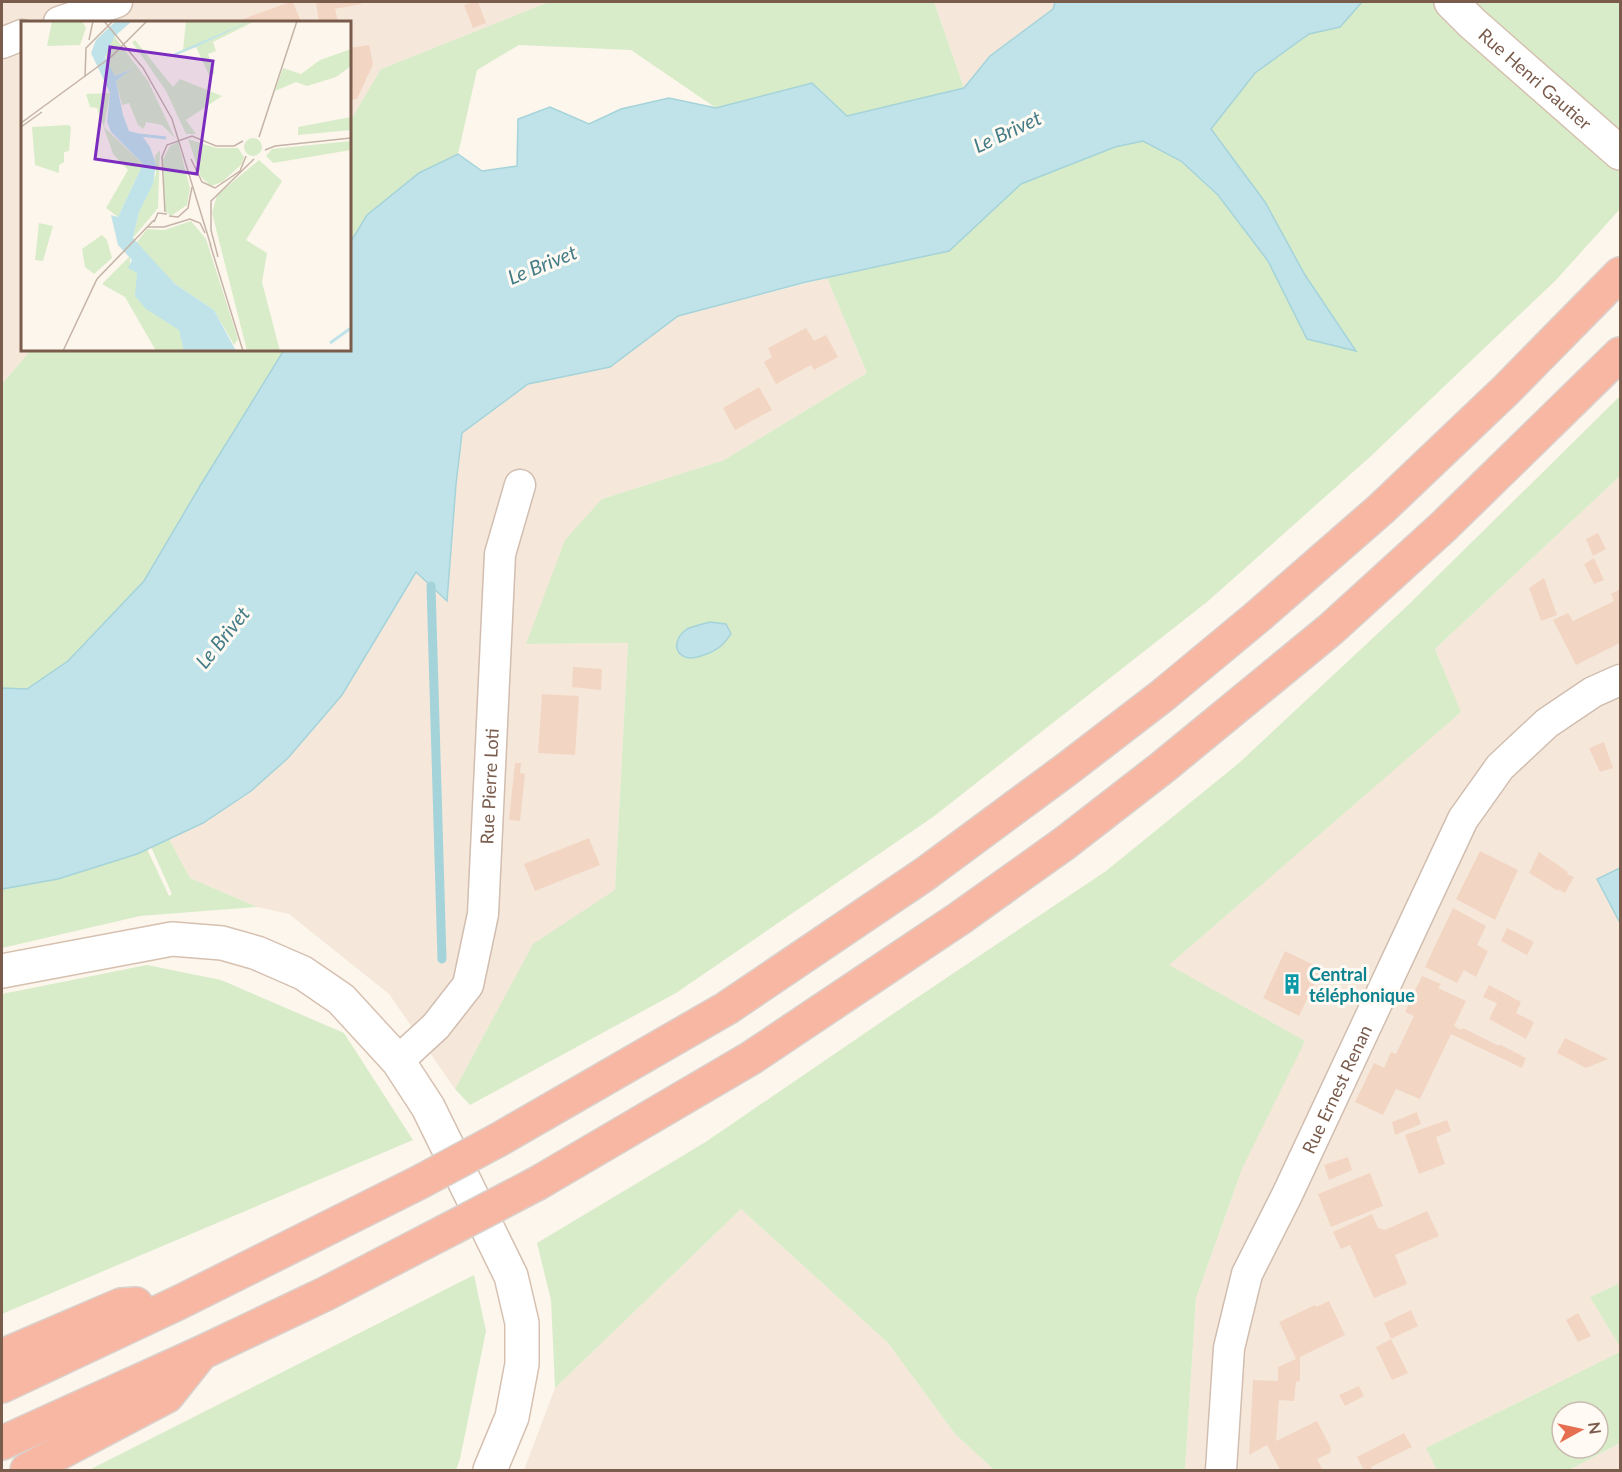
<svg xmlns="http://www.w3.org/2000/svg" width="1622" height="1472" font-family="Lato,sans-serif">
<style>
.residential{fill:#f5e8da}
.green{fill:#d8ecc9;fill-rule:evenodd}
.water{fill:#bfe3e8;stroke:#a5d3da;stroke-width:1.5}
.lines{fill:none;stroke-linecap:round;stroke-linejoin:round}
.stream{stroke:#a5d3da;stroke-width:9}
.building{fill:#f3d5c3}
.street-casing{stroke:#d1beb0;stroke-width:33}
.secondary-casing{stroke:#d6c0b0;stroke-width:36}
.highway-casing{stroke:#dad1cd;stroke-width:36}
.street{stroke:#fff;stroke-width:30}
.secondary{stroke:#fff;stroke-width:33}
.highway{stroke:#f7b7a3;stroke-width:33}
.highway-bridge-casing{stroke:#dad1cd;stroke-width:36;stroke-linecap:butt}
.highway-bridge{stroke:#f7b7a3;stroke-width:33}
.labels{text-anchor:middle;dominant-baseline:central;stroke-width:6;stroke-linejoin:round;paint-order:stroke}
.street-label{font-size:18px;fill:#7a5c4d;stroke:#fffaf3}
.culture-label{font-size:18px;font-weight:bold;fill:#0d838f;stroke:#fffaf3;text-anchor:start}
.water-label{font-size:20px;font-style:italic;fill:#437c86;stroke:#fffaf3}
.inset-river{fill:none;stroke:#bfe3e8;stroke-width:3}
.inset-road{fill:none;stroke:#c5b3a7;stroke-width:1.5}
.view{fill:#7b2cbf;fill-opacity:0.15;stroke:#7b2cbf;stroke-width:3}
.inset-edge{fill:none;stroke:#7a5c4d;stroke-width:3}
</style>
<rect width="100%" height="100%" fill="#fdf6ec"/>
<g class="residential">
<polygon points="2,2 549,2 381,69 350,121 350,22 22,22 22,350 31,350 2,384"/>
<polygon points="934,2 1055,2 1053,9 990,56 964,88"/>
<polygon points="827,278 867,373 724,460 602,499 527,644 628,643 615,891 533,945 455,1089 389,994 289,914 257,907 190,878 169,839 203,823 251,791 288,758 342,695 417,572 456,484 462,433 528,384 610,367 678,316"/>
<polygon points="1620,476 1620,868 1597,879 1620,923 1620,1283 1590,1297 1620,1347 1620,1352 1426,1448 1437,1470 1185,1470 1196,1298 1242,1169 1169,965 1460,712 1435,649"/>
<polygon points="741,1209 888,1343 955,1434 994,1470 524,1470 555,1388"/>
<polygon points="1620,1443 1620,1470 1569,1470"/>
</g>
<g class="green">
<polygon points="549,2 934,2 964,88 847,116 812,83 716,108 631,50 519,45 477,70 458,154 367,215 350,243 350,121 381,69"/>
<polygon points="1362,2 1620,2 1620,209 1556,280 1371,456 1207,602 933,817 676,993 470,1105 455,1089 533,944 615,890 628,643 526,644 565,540 602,499 724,460 867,373 827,278 949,251 1021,184 1115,147 1143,141 1181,161 1218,195 1268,261 1307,339 1355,351 1305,275 1265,202 1211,129 1255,73 1309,34 1340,27"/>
<polygon points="31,350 285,350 144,581 68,661 27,689 2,688 2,384"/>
<polygon points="1620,396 1620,476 1435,649 1461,712 1169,965 1305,1041 1242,1169 1196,1298 1185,1470 994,1470 955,1434 888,1343 741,1209 555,1388 551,1300 537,1243 704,1143 909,1003 1106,871 1239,763 1404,609"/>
<polygon points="169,839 190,878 257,907 140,916 2,948 2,889 58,879 137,854 147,849 169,896 172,894 151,847"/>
<polygon points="147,965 221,980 344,1033 413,1140 2,1314 2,994"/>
<polygon points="474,1275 486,1331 460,1459 456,1470 89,1470"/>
<polygon points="1620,1283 1620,1347 1590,1297"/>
<path d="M1620 1352V1443L1569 1470H1437L1426 1448ZM1562 1412H1598V1448H1562Z"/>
</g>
<g class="water">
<polygon points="1055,2 1362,2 1340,27 1309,34 1255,73 1211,129 1265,202 1305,275 1356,351 1307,339 1268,261 1218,195 1181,161 1143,141 1115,147 1021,184 949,251 806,282 678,316 610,367 528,384 462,433 456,484 447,601 416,572 342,695 288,758 251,791 203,823 137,854 58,879 2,889 2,688 27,689 68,661 144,581 200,486 284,350 350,350 350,243 367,215 419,173 458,154 482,171 517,166 518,119 550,107 589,124 621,109 669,98 716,108 812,83 847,116 964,88 990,56 1053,9"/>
<path d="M710 622 726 624 731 634C728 637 726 642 722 645 715 652 691 662 683 656 671 649 678 635 687 629 694 626 703 624 710 622Z"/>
<polygon points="1620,868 1620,923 1597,879"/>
</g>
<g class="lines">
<polyline class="stream" points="431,586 442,959"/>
</g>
<g class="building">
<polygon points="290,2 293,2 301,22 244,22 243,19"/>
<polygon points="316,2 361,2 361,4 335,9 338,22 319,22"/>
<polygon points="474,2 478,2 486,23 473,28 464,5"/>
<polygon points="369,45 373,64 357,99 350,100 350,48"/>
<polygon points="806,328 814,341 826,335 838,357 814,370 811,365 776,384 764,362 772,357 768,348"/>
<polygon points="759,387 772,410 735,430 723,408"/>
<polygon points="1598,533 1606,549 1593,556 1586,539"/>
<polygon points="1594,558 1604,580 1594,584 1584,564"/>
<polygon points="1544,578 1557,615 1541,621 1529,588"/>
<polygon points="1620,589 1620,643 1576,665 1553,620 1568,613 1573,621 1614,601 1611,594"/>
<polygon points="573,667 602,669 601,690 572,687"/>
<polygon points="542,694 579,696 575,755 538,753"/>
<polygon points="1604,742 1613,768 1600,772 1589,748"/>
<polygon points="515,763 521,763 520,773 525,774 520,821 509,820"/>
<polygon points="589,838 600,865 535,891 524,864"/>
<polygon points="1480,851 1518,870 1495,920 1456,899"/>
<polygon points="1539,852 1568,872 1567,874 1574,877 1565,893 1558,889 1558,891 1529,873"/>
<polygon points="1453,908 1486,926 1477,945 1488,951 1476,977 1464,970 1457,983 1425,967"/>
<polygon points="1507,928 1534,942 1527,955 1501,941"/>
<polygon points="1285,951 1322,969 1299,1016 1263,998"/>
<polygon points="1422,976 1441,984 1438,988 1466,1001 1454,1026 1461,1030 1463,1028 1499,1046 1499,1044 1526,1058 1522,1068 1451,1034 1420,1099 1396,1089 1383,1115 1355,1102 1374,1063 1384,1068 1391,1052 1396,1054 1414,1016 1405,1012"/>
<polygon points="1489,985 1521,1002 1516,1013 1534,1022 1526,1039 1489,1019 1497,1003 1483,997"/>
<polygon points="1565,1038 1608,1059 1586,1068 1557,1053"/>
<polygon points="1417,1112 1421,1124 1395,1135 1392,1122"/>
<polygon points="1447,1120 1451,1131 1436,1137 1445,1164 1419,1174 1405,1135"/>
<polygon points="1348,1157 1352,1170 1329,1180 1324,1165"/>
<polygon points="1370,1173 1383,1206 1331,1227 1318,1194"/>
<polygon points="1427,1211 1439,1236 1395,1255 1407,1284 1374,1298 1350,1245 1341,1249 1333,1232 1372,1214 1378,1228 1385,1230"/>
<polygon points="1329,1301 1345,1335 1300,1357 1300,1381 1296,1382 1294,1401 1279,1400 1276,1441 1317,1421 1331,1448 1330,1453 1317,1459 1323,1470 1280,1470 1267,1445 1249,1455 1253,1380 1278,1381 1278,1367 1296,1359 1279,1322 1315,1305 1316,1307"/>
<polygon points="1411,1310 1418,1326 1391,1339 1384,1323"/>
<polygon points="1578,1313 1591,1336 1578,1342 1566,1320"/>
<polygon points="1391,1339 1408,1373 1392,1380 1376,1347"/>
<polygon points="1359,1386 1364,1396 1345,1406 1339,1395"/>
<polygon points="1404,1433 1412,1447 1371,1467 1373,1470 1364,1470 1357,1457"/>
</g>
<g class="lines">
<g class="street-casing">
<g id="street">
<polyline points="59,22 117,2"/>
<polyline points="2,43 22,35"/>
<path id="s1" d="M398 1061 436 1026 468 985 483 914 500 554 520 485"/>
<path id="s2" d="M1221 1470 1229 1348 1247 1274 1287 1195 1463 819 1500 767 1547 723 1593 692 1620 680"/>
</g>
</g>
<g class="secondary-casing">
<g id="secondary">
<path id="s3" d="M1451 2 1472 23 1620 153"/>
<polyline points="2,971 172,939 222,943 257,953 303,973 341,999 398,1061 428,1107 511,1276 522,1323 522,1364 512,1417 490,1470"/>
</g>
</g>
<g class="highway-casing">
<g id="highway">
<polyline points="498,1140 727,1008 925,874 1067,769 1162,696 1256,618 1381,509 1506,390 1620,274"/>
<polyline points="538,1183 751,1058 960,918 1065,843 1163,767 1331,629 1444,526 1620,354"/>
<polyline points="2,1356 121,1305 136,1304"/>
<polyline points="2,1386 180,1302 420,1182"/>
<polyline points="2,1443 201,1353 325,1294 452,1228"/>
<polyline points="27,1470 167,1396 198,1357"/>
</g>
</g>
<use href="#street" class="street"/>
<use href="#secondary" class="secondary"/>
<use href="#highway" class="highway"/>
<g class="highway-bridge-casing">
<g id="highway-bridge">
<polyline points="420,1182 498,1140"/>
<polyline points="452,1228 538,1183"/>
</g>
</g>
<use href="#highway-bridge" class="highway-bridge"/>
</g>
<defs>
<g id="building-bare" transform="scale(1.62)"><path d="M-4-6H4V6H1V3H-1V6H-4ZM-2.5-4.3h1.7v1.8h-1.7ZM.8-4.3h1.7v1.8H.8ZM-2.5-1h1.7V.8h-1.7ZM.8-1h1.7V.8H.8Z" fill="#0f9aa8" stroke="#fffaf3" stroke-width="2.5" paint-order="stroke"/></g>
</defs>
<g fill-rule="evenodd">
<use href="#building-bare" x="1292" y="984"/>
</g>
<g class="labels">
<g class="street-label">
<text stroke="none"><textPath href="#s3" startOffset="114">Rue Henri Gautier</textPath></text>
<text stroke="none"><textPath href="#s1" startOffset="304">Rue Pierre Loti</textPath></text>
<text stroke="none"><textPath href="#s2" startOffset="404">Rue Ernest Renan</textPath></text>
</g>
<g class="culture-label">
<text x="1309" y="974">Central<tspan x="1309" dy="21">téléphonique</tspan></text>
</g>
<g class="water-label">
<text transform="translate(1007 131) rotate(-25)">Le Brivet</text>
<text transform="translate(542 264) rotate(-22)">Le Brivet</text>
<text transform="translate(222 637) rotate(-51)">Le Brivet</text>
</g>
</g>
<g transform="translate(21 21)">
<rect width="330" height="330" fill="#fdf6ec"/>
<path d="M31 0H61L65 7 59 24 26 25ZM165 0H234L192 21 195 30 187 33 194 52 188 54 175 26 150 36 162 29ZM93 15 127 60 154 117 141 104 125 101 123 108 117 104 108 82 101 84 95 60 110 48 94 56 89 48 84 34ZM114 19 152 66 159 58 201 75 165 99 175 113H165L145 70 111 21ZM330 28V45L315 56 286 65 275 61 254 70 262 47 280 53 299 39ZM89 72 83 106 122 143 97 196 85 187 107 149 92 133 76 87 69 86 65 73ZM330 96V109L277 114V106ZM47 104 50 106 48 130 43 131V141L38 144V152L14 144 11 106ZM223 126a9 9 0 1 1 18 0a9 9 0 1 1-18 0ZM167 118 195 127H217L223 136 220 144 201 161 190 165 180 156ZM330 120V129L252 142 245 135 251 128ZM157 121 169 167 166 184 150 195 144 190 142 138 149 125ZM139 129 137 187 112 217 118 191 135 153 134 135ZM238 139 261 160 225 219 246 232 241 261 259 330H226L191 192 196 174ZM170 200 185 218 217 318 213 324 193 289 154 263 117 226 116 221 126 208 143 209ZM18 202 32 205 22 240 14 239ZM81 214 86 219 91 237 73 253 64 246 61 228ZM109 235V242L201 330H135L104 276 81 263Z" fill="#d8ecc9"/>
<path d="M95 0H111L93 16 84 36 94 55 111 48 95 60 102 94 108 110 120 113 129 126 135 143 132 163 118 191 112 217 154 263 193 289 215 330H163L158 309 125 288 114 275 116 252 107 247 111 239 97 224 90 194 97 196 122 143 90 111 86 101 89 72 70 32 75 19ZM229 0 175 26 150 36V34Z" fill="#bfe3e8"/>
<path class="inset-river" d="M119 114 145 117M309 322 330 307"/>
<path class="inset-road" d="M83 0 122 47 151 98 190 225M68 19 72 0M64 56 65 27 92 0M0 102 90 36 126 0M0 106 21 91M238 116 276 0M244 129 254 125 330 117M170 138 181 161 194 167 219 150 225 135M144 191 141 136 146 124 171 115 195 125H213L222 120M148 195 157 196 167 187 171 166M133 201 137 192 146 193M126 206H143L169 198 179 202 184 212M189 223 222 330M197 236 190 209V180L233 138M42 330 76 258 133 199"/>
<path class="view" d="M89 26 192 40 176 153 74 138Z"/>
<rect width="330" height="330" class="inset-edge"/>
</g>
<rect width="1622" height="1472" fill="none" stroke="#7a5c4d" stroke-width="6"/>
<g transform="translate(1580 1430) rotate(82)"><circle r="28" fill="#fffaf3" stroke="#cabbb1" stroke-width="1.5"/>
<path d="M0-4.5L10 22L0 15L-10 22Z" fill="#e76f51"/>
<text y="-9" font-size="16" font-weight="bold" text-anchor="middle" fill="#7a5c4d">N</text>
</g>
</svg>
